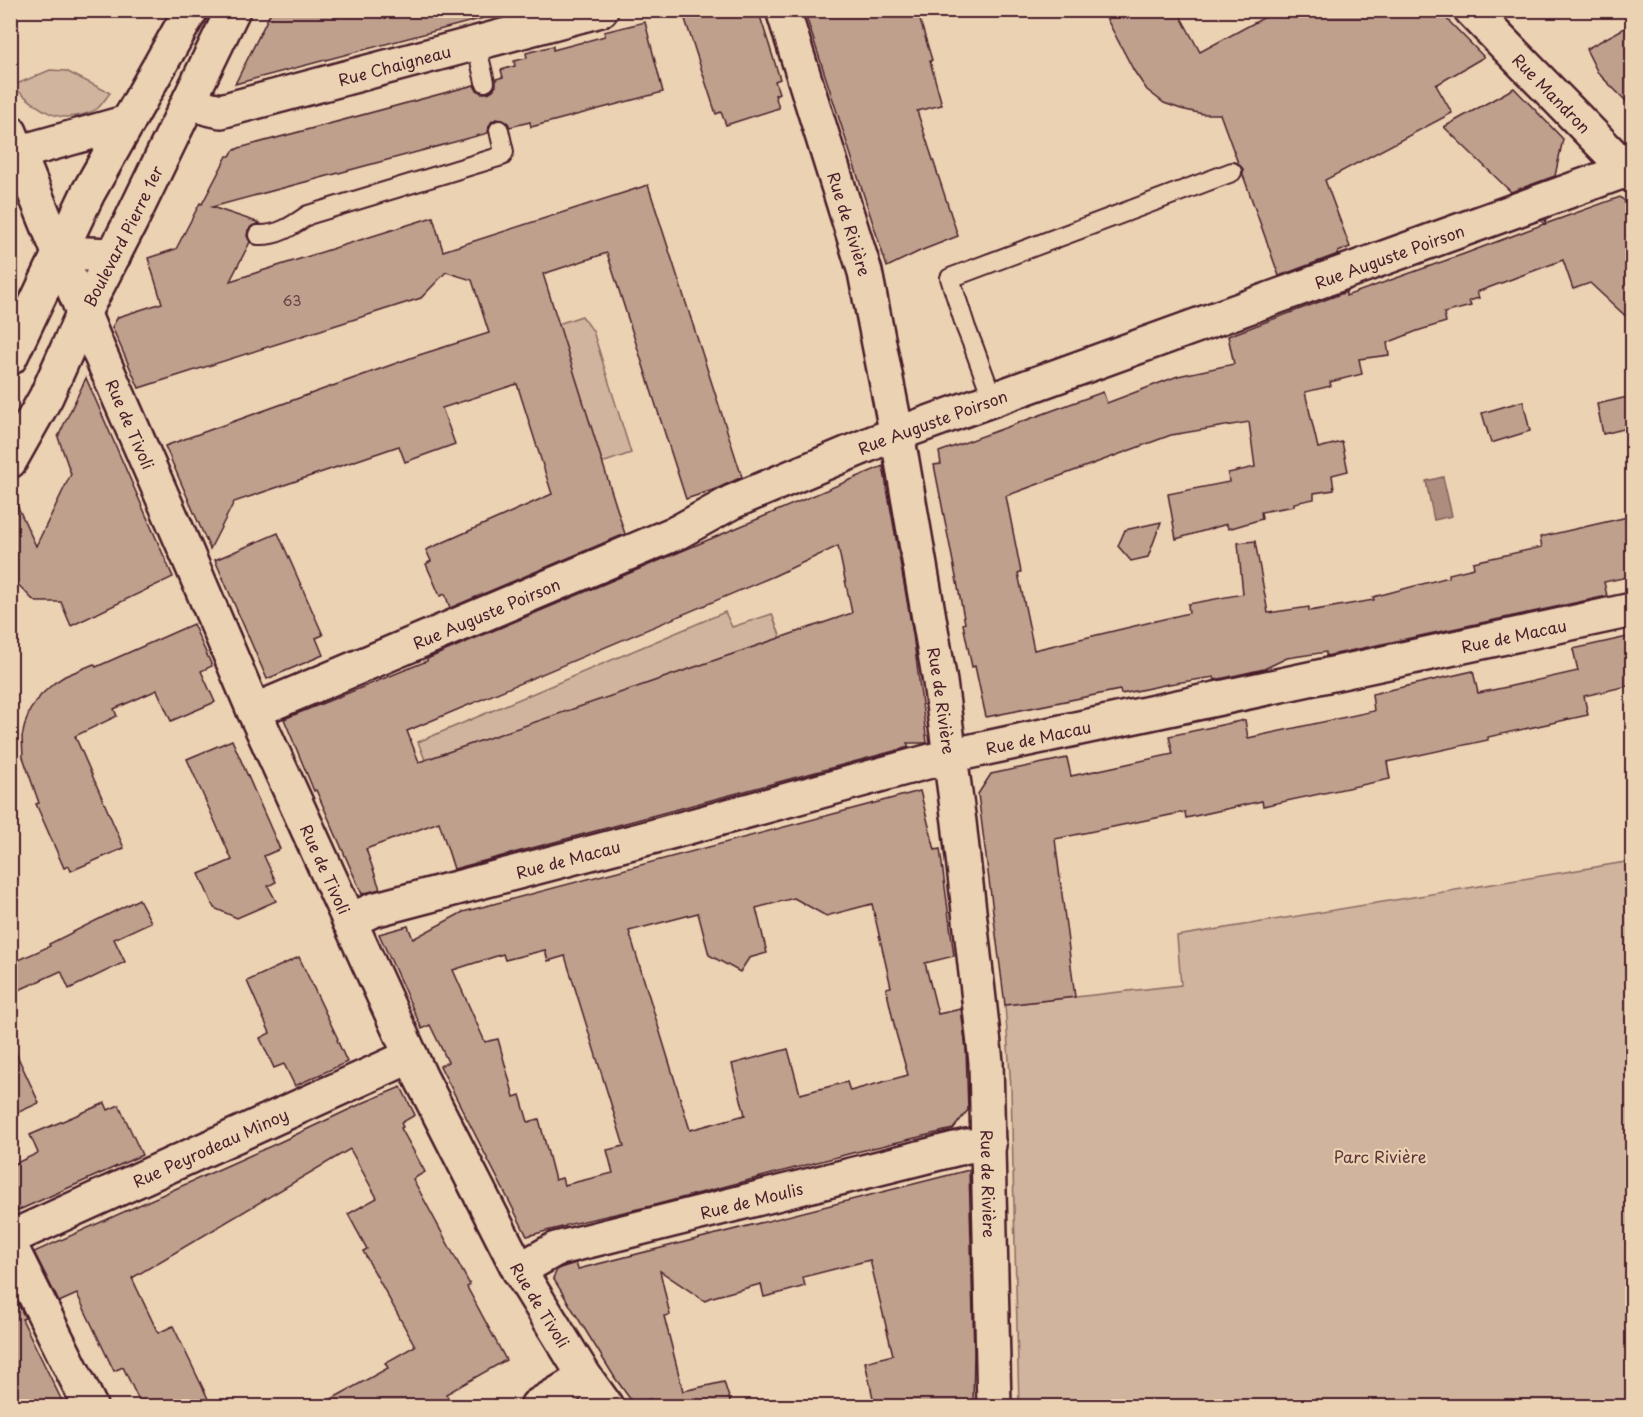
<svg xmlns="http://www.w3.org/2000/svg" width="1643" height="1417" font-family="'Playpen Sans',sans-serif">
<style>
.green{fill:#d0b49d;stroke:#8d6a64;stroke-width:1.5}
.water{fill:#ae8d7f;stroke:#86615d;stroke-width:1.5}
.building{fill:#bea08d;stroke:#4a1f2b;stroke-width:1.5;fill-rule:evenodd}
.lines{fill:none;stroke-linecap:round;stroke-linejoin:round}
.lane-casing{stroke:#4a1f2b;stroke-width:22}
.street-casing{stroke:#4a1f2b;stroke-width:38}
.secondary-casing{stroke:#4a1f2b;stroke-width:38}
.primary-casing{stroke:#4a1f2b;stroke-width:38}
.lane{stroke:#ebd2b3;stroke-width:18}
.street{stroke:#ebd2b3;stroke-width:33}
.secondary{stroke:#ebd2b3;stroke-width:33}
.primary{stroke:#ebd2b3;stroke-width:33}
.labels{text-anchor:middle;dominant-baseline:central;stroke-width:4.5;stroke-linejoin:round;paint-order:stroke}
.number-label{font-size:14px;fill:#673f44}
.street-label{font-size:16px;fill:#4a1f2b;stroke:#ebd2b3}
.park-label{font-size:16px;fill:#5e353c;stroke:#ebd2b3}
</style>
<rect width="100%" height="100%" fill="#ebd2b3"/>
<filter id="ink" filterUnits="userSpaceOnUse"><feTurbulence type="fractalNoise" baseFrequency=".0167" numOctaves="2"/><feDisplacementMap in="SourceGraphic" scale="12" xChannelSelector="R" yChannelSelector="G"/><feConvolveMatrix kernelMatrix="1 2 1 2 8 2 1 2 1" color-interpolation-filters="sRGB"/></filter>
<g filter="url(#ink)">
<g class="green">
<path d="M50 70 66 71 110 93C106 98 102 104 98 108 94 111 89 113 85 114 52 125 35 104 12 86Z"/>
<polygon points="582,316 593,331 631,453 602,463 558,324"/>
<polygon points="725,612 732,627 772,614 781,638 425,760 418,742"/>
<polygon points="1632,861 1632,1406 1019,1406 1011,1088 1005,1005 1181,985 1177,936"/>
</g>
<polygon class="water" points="1443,477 1452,516 1434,520 1426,481"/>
<g class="building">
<polygon points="272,10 483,10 484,18 235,84"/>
<polygon points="682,10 758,10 780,79 775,81 779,93 775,95 779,108 726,125 721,112 716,114"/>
<polygon points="804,10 917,10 932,60 930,61 942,105 917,111 958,236 920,251 887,267"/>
<polygon points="1102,10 1177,10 1200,52 1278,10 1438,10 1484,57 1436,85 1452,113 1325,180 1350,247 1338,252 1338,254 1279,276 1243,175 1243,169 1238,163 1220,114 1203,114 1181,109 1164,103 1147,90 1134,71"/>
<polygon points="645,22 663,92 531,127 530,122 510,127 508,123 503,120 496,119 492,121 489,126 488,133 212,207 260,223 252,226 248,230 247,236 250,242 230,281 433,217 443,251 648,185 742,477 716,489 686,499 607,253 543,274 625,534 450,608 445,594 440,596 426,564 431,561 426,550 552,494 517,384 442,408 455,444 405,462 399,446 234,502 210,549 165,446 419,355 489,333 472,280 446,272 421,298 139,388 112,327 118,317 162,303 148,258 176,249 200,203 202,204 227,156 230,156 233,151 239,148 474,85 476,89 481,93 488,93 493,90 496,86 496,79 503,77 501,70 515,66 514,61 527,58 526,53 553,46 553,50 583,42 605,36 604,32"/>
<polygon points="1632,24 1632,107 1598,73 1586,49"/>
<polygon points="1514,88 1563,139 1555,176 1511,192 1444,127"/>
<polygon points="1620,197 1632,208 1632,322 1590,283 1573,289 1563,260 1477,292 1479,298 1469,301 1471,306 1444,313 1446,322 1417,331 1387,343 1389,355 1359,359 1362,374 1330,382 1331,386 1305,392 1318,448 1342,442 1348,471 1332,475 1334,490 1314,493 1314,499 1294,503 1294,506 1261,512 1262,519 1228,529 1227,524 1176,539 1168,494 1229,482 1228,473 1255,467 1249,422 1171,435 1006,496 1021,572 1018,573 1034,650 1189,613 1188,604 1243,594 1238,543 1255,541 1268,613 1309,607 1309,611 1374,600 1373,597 1449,577 1449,574 1474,568 1473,562 1542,547 1540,537 1632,516 1632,576 1604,582 1607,596 1326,656 1326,652 1287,658 1264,669 1215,680 1214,677 1169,684 1121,694 1120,690 986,717 975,666 972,667 963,624 965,623 934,465 941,464 939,452 1103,392 1107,403 1178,376 1234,364 1228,336 1346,292 1346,296 1464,254 1544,224 1541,221 1546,219 1545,224"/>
<polygon points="86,378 173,577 71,626 61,602 37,602 32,599 10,576 10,490 36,546 71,474 58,437"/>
<polygon points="1632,396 1632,427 1603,434 1597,404"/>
<polygon points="1523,401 1530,431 1491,443 1482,413"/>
<path d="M883 466 913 634 927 743H907L909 747 454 869 439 822 366 849 380 889 362 894 316 790 314 791 284 719 427 661V659L464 643ZM838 546 852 613 419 762 407 731 774 576Z"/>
<polygon points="1161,522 1148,557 1131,561 1118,546 1125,530"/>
<polygon points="278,533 323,635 316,638 323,655 267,679 215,560"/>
<polygon points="193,624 212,666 201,671 215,702 171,721 157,690 114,709 117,716 75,736 124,848 71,871 69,866 64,868 36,804 39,803 23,757 22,737 25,724 30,710 41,695 54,683 65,676 94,664 96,667"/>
<polygon points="1632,636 1632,685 1584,696 1588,715 1488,737 1488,740 1387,762 1390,779 1263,806 1262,801 1186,818 1185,812 1055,839 1075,997 1005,1005 978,794 991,774 1067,758 1071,776 1173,754 1169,736 1245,720 1248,738 1374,711 1372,694 1473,671 1478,693 1507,687 1578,671 1573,649"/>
<polygon points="232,740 280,849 264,856 276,882 268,886 276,901 237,918 214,908 199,874 232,860 187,759"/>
<path d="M920 791 935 850 940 849 954 956 925 963 938 1014 961 1009 966 1049 968 1110 953 1129 852 1153 651 1206 566 1225V1226L527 1236 440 1066 448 1062 430 1025 422 1029 379 934 408 926 413 939 463 912ZM794 898 826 916 872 904 891 987 886 988 896 1033 908 1075 850 1091 847 1082 800 1094 788 1049 732 1064 745 1115 690 1130 629 931 698 913 709 955 740 972 749 958 767 953 756 908ZM545 950 548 961 565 956 624 1146 607 1150 613 1173 564 1185 562 1178 555 1180 539 1119 528 1122 520 1095 514 1097 498 1039 485 1042 453 970 503 954 505 960Z"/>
<polygon points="139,899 151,922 114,939 125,962 69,989 61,971 10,994 10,964 50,946 49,944"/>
<polygon points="299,957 338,1039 337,1040 347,1062 295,1086 284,1064 274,1068 260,1038 270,1033 247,981"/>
<polygon points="10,1040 39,1103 10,1116"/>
<polygon points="401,1087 415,1115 401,1123 403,1127 401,1128 425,1172 413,1179 470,1285 467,1287 506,1360 446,1394 453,1407 317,1407 388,1368 385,1363 415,1346 363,1251 367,1249 348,1214 377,1198 350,1149 132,1278 158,1333 173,1326 212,1407 142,1407 123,1367 114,1371 77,1294 59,1302 34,1252 280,1142 365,1102"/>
<polygon points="105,1103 108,1110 119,1105 142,1155 10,1214 10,1166 38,1153 30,1135"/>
<polygon points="969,1170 974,1352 973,1407 875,1407 865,1362 893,1355 870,1260 803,1277 805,1286 788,1291 764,1297 761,1284 709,1298 705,1301 660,1271 670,1315 664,1316 683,1391 724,1382 732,1407 652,1407 650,1399 633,1403 615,1378 553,1278 557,1270 563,1267 576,1263 578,1269"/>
<polygon points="10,1288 25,1318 22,1319 65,1407 10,1407"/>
</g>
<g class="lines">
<g class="lane-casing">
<g id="lane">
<polyline points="476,44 485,82"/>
<path d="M258 235C278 236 292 226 308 215L502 156 504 152 499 130"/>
<polyline points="993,400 974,348 966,328 950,278 1232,172"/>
</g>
</g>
<g class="street-casing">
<g id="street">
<path id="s1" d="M783 10 865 272 902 461 940 682 959 822 986 1062 994 1406"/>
<path id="s2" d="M190 99 207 108 221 111 601 10"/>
<polyline points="10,155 128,122"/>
<path id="s3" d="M254 711 678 532 732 502 875 442 1627 170"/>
<path id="s4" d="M349 921 373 910 655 836 949 756 1632 610"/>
<path id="s5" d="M10 1238 411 1056"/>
<polyline points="10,1245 90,1406"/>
<path id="s6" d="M519 1270 556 1249 967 1146 989 1145"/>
<polyline points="537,1406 585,1377"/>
</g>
</g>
<g class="secondary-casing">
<g id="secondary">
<path id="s7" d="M1471 10 1632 175"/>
<path id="s8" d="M10 132 98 349 186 551 254 711 421 1078 519 1270 585 1377 606 1406"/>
<polyline points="59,253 114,255"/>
</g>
</g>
<g class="primary-casing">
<g id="primary">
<polyline points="10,358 88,193 191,10"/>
<path id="s9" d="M10 461 46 397 83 314 130 223 233 10"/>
</g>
</g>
<use href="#lane" class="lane"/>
<use href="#street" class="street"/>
<use href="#secondary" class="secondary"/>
<use href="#primary" class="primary"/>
</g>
</g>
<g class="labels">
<g class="number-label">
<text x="292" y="300">63</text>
</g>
<g class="street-label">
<text stroke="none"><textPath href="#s2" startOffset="213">Rue Chaigneau</textPath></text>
<text stroke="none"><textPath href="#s7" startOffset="116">Rue Mandron</textPath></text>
<text stroke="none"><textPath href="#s1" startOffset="224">Rue de Rivière</textPath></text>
<text stroke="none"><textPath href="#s9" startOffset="252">Boulevard Pierre 1er</textPath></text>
<text stroke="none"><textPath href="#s3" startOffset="1224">Rue Auguste Poirson</textPath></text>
<text stroke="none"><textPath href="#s3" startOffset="738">Rue Auguste Poirson</textPath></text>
<text stroke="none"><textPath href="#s8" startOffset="316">Rue de Tivoli</textPath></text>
<text stroke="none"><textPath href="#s3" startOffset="252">Rue Auguste Poirson</textPath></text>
<text stroke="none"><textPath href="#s4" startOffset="1200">Rue de Macau</textPath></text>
<text stroke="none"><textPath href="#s1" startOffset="710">Rue de Rivière</textPath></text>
<text stroke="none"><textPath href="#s4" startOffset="714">Rue de Macau</textPath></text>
<text stroke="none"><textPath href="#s4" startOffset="228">Rue de Macau</textPath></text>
<text stroke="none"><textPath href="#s8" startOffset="802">Rue de Tivoli</textPath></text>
<text stroke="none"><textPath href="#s5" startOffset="220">Rue Peyrodeau Minoy</textPath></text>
<text stroke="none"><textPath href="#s1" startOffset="1196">Rue de Rivière</textPath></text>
<text stroke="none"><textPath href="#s6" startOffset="244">Rue de Moulis</textPath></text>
<text stroke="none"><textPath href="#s8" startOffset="1288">Rue de Tivoli</textPath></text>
</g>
<g class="park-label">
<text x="1380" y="1156">Parc Rivière</text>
</g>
</g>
<rect width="1643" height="1417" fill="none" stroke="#ebd2b3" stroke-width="36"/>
<rect x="18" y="18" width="1607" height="1381" fill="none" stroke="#4a1f2b" stroke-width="2" filter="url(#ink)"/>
</svg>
